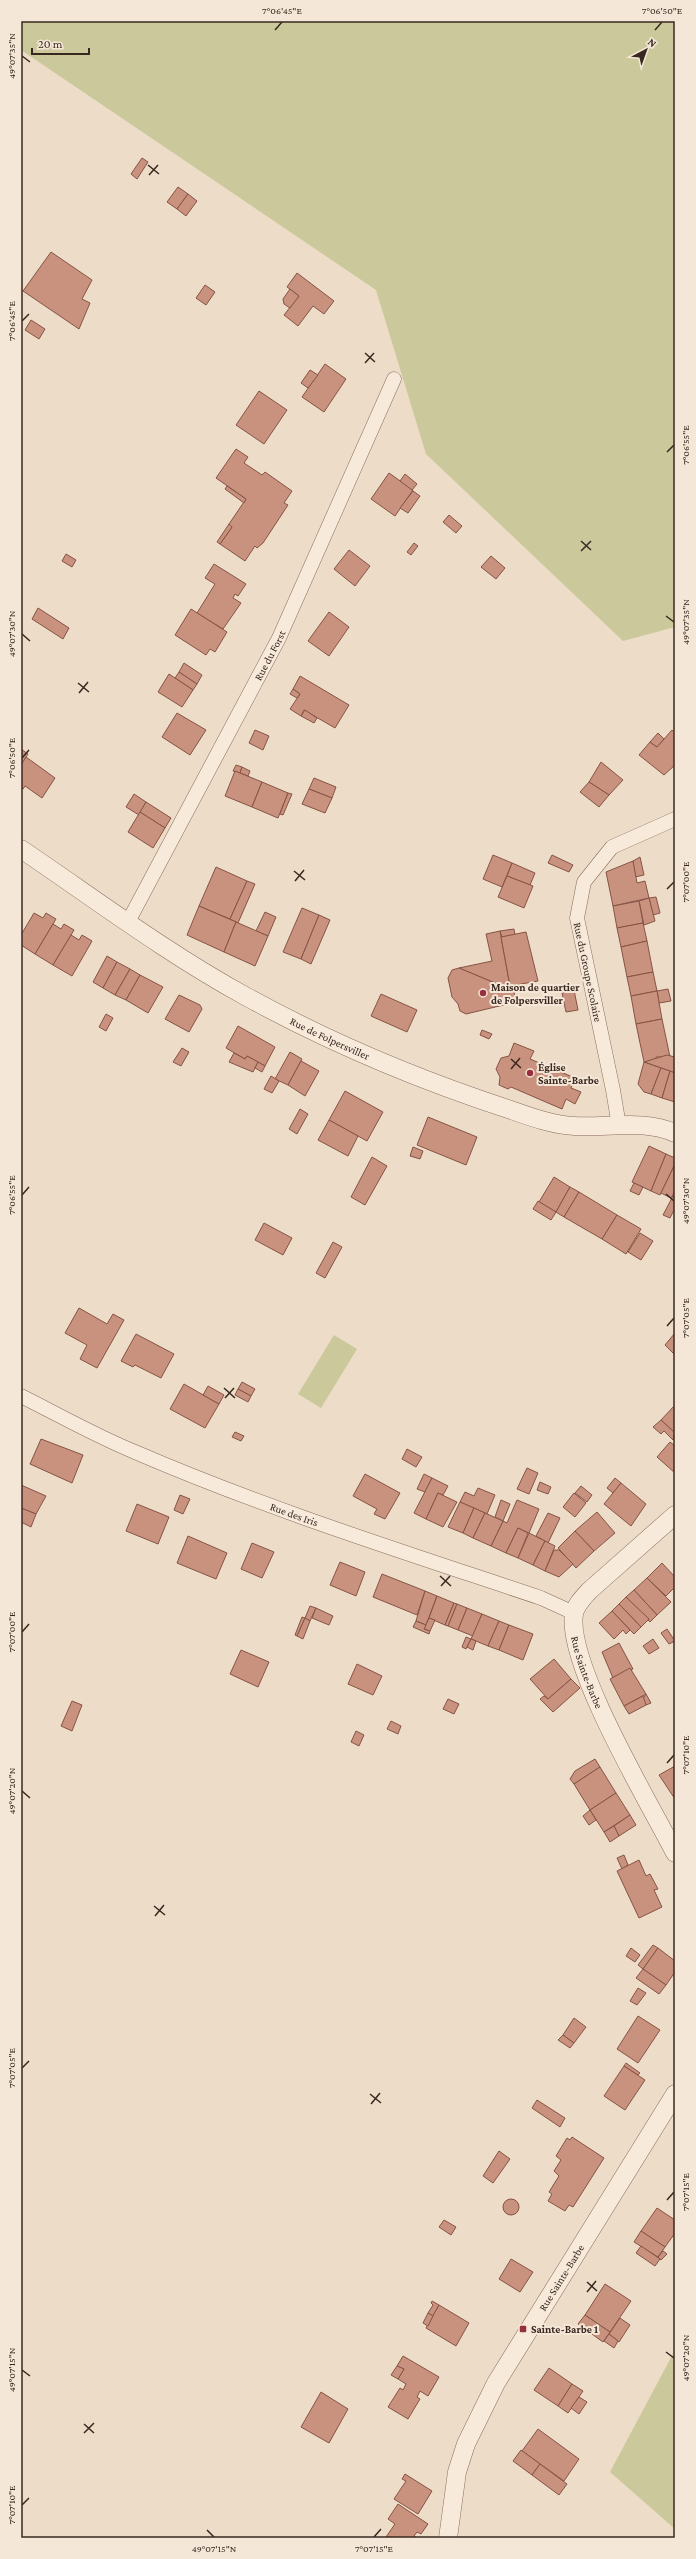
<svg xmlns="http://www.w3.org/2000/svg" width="696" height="2559" font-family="'Crimson Pro',serif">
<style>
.green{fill:#cbc99b}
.building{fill:#c9927f;stroke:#865344}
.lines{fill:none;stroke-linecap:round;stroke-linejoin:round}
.minor-casing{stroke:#886d5d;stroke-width:15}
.tertiary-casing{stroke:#886d5d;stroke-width:19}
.minor{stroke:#f8eadb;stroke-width:14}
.tertiary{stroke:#f8eadb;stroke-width:18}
.ticks{fill:none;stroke:#392820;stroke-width:1.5}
.poi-dot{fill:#953041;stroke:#f5e7d7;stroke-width:1.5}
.labels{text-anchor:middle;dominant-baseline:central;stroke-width:4;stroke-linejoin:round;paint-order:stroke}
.street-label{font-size:11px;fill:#392820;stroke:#f5e7d7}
.poi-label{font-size:11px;font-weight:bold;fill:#392820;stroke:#f5e7d7;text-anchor:start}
.neatline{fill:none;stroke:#392820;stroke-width:1.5}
.ticks-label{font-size:10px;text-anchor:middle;fill:#392820}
</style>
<rect width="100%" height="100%" fill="#eddcc7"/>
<g class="green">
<polygon points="21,21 675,21 675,627 623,641 426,454 376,290 21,50"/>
<polygon points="334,1335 357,1349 321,1408 298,1394"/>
<polygon points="675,2350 675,2529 610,2472"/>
</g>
<g class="building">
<polygon points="142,158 148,162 137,179 131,174"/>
<polygon points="178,187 188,194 177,209 167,202"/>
<polygon points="188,194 197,201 186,216 177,209"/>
<polygon points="51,252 92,280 82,299 90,303 79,329 23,291"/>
<polygon points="297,273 334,301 324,314 313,306 298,326 284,315 299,296 287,287"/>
<polygon points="205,285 215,292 206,305 196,298"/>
<polygon points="290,289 299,296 290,308 284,304 283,299"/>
<polygon points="31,320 45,329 39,339 25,330"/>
<polygon points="325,364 346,379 324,412 302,397"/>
<polygon points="310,370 318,375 308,388 301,383"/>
<polygon points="259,391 287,410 264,444 236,425"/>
<polygon points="236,449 248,457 244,463 262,475 265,472 292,491 284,503 288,505 263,543 257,548 255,546 245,561 220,544 232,527 229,524 246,499 216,478"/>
<polygon points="389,473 413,490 395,516 371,499"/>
<polygon points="405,474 417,484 412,490 400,481"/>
<polygon points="227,486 246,499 244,503 225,489"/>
<polygon points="413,491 420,496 408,513 400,508"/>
<polygon points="449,515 462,526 456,533 443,522"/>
<polygon points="229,524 232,527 220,544 217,542"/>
<polygon points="414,543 418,546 411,555 407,552"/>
<polygon points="349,550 370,566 355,586 334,569"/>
<polygon points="66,554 76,560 72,567 62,561"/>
<polygon points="491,556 505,568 496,579 481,567"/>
<polygon points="214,564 246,584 238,596 235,594 233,598 241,603 223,629 197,613 215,584 205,578"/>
<polygon points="38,608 69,628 63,639 32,619"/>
<polygon points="191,609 227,632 215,652 210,649 206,655 175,635"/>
<polygon points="329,612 349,627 329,656 308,641"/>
<polygon points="184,663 202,675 197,684 179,672"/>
<polygon points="179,672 197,684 193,690 175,678"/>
<polygon points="169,674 193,690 182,707 158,692"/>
<polygon points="300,676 349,705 335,728 304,710 301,716 290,709 300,694 293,689"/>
<polygon points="293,689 300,694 297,698 290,694"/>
<polygon points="305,710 317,718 314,723 301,716"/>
<polygon points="177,713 206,730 190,755 162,737"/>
<polygon points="255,730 269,736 263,750 249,743"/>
<polygon points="672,730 675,733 675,765 664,775 639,755 650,742 657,747"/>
<polygon points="658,733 664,739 657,747 650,742"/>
<polygon points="21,749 28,754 21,765"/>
<polygon points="26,757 55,778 42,798 25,786 23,789 21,787 21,765"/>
<polygon points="601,762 623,780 609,795 589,782"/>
<polygon points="236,765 242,767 240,773 233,771"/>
<polygon points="242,767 250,771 248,776 240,773"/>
<polygon points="235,771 262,782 252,807 225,796"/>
<polygon points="314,778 336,787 332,798 309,789"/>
<polygon points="262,782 288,793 278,818 252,807"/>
<polygon points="589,782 609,795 599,807 580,792"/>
<polygon points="309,789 332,798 325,813 302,804"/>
<polygon points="288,793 292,794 283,815 280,814"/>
<polygon points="134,794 146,802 139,815 126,807"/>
<polygon points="146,802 171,818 165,828 140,812"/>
<polygon points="140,812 165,828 153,848 128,832"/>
<polygon points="493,855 512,863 502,887 483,879"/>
<polygon points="552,855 573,865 569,872 548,863"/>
<polygon points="640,857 644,875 635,877 633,861"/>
<polygon points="633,861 637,883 645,881 649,898 613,906 606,872"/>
<polygon points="512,863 535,873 530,885 507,876"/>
<polygon points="216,867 247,881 230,919 199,906"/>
<polygon points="507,876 533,886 524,908 498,897"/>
<polygon points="247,881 255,884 238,923 230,919"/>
<polygon points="656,897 660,913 653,915 649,898"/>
<polygon points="649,898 655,921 644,925 639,901"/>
<polygon points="639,901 643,923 617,928 613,906"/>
<polygon points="199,906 236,922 224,952 187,935"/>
<polygon points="302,908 319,915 301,959 283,952"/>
<polygon points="265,912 276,917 268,936 256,931"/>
<polygon points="34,913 43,918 46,913 56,919 35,954 21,945 21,935"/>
<polygon points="319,915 330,920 311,964 301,959"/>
<polygon points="236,922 268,936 255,966 224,952"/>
<polygon points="643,923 647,941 621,947 617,928"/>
<polygon points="53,924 61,929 64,924 74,930 53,965 35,954"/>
<polygon points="514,929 515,935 502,937 500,931"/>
<polygon points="500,931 510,986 513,986 514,991 459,968 492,961 486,934"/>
<polygon points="526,932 538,981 510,986 501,937"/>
<polygon points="71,935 79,940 82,935 92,941 72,976 53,965"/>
<polygon points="647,941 653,972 627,977 621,947"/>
<polygon points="107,956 117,962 103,988 93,982"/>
<polygon points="117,962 130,969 115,995 103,988"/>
<polygon points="459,968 514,991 515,996 512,1003 466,1014 460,1011 458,1004 452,997 448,978 452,970"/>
<polygon points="130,969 140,975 126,1000 115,995"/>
<polygon points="653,972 657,991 631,996 627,977"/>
<polygon points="140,975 163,987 148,1013 126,1000"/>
<polygon points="668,989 671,1001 659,1003 657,991"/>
<polygon points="574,990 578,1010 566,1012 562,993"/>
<polygon points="657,991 662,1019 636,1024 631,996"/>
<polygon points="381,994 417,1010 407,1032 371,1016"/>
<polygon points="179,995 200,1005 202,1009 189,1032 165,1019"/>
<polygon points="106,1014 113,1018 106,1031 99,1027"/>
<polygon points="662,1019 670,1057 656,1057 656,1060 644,1062 636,1024"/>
<polygon points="238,1026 275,1047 265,1066 247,1056 245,1059 226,1048"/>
<polygon points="482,1030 492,1034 489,1039 480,1035"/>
<polygon points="514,1043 534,1051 530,1059 575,1078 571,1088 581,1092 575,1104 566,1099 562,1109 511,1087 508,1089 499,1085 500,1077 496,1069 501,1058 509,1056"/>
<polygon points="182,1048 189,1052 181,1066 173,1062"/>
<polygon points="290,1052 302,1059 288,1085 275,1079"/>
<polygon points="234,1053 245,1059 247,1056 258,1062 253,1072 229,1062"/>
<polygon points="667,1055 675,1057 675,1073 644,1062"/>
<polygon points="301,1061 319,1071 305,1096 288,1085"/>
<polygon points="258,1062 265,1066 262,1072 255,1068"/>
<polygon points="644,1062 661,1068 651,1094 644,1092 638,1084"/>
<polygon points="661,1068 670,1071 662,1098 651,1094"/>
<polygon points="670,1071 675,1073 675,1102 662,1098"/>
<polygon points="271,1076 279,1081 272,1093 264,1089"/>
<polygon points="345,1091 383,1112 367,1141 329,1120"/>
<polygon points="300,1109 308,1114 297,1134 289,1129"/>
<polygon points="428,1117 477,1137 466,1165 417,1145"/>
<polygon points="329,1120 358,1136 348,1156 318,1140"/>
<polygon points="649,1146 666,1154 651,1191 632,1182"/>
<polygon points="413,1147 423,1151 420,1159 410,1156"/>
<polygon points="666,1154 675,1158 675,1164 660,1195 651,1191"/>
<polygon points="372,1157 387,1166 365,1205 351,1197"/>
<polygon points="675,1164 675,1191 671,1198 661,1193"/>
<polygon points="554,1177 570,1187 556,1212 539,1202"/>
<polygon points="634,1183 643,1187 639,1195 630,1191"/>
<polygon points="570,1187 579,1192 564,1217 556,1212"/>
<polygon points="579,1192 617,1215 602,1239 564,1217"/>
<polygon points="673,1196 675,1197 675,1208 670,1218 663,1215"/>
<polygon points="538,1201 556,1212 551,1220 533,1209"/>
<polygon points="617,1215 641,1229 626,1254 602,1239"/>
<polygon points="264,1223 292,1238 283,1255 255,1240"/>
<polygon points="640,1233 653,1241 641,1260 628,1252"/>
<polygon points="333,1242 342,1247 325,1278 316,1273"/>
<polygon points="79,1308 107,1324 113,1314 124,1320 97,1368 80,1359 87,1345 65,1333"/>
<polygon points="675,1333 675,1355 665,1345"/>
<polygon points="136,1334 174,1354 161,1378 135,1365 133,1367 121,1361"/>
<polygon points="242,1382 255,1389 251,1396 238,1389"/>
<polygon points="184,1384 219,1404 205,1428 170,1409"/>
<polygon points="208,1386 224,1395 219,1404 203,1395"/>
<polygon points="238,1389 251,1396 248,1402 235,1395"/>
<polygon points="675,1405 675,1433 661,1420"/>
<polygon points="661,1420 675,1433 673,1440 664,1431 661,1434 653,1427"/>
<polygon points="235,1432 244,1436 241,1441 232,1437"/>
<polygon points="41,1439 83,1455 72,1483 30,1464"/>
<polygon points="670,1442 675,1446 675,1473 657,1457"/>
<polygon points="407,1449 422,1457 416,1467 402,1459"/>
<polygon points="527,1468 538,1473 529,1494 517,1489"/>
<polygon points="365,1474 400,1493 385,1519 374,1514 377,1509 353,1496"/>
<polygon points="424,1474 432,1478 425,1492 417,1489"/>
<polygon points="432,1478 448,1486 443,1495 438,1493 426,1519 414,1513"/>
<polygon points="615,1478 621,1483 613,1493 607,1488"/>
<polygon points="540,1482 551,1487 548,1494 537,1490"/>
<polygon points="621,1483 646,1504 631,1526 604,1504"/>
<polygon points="21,1485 46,1496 36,1514 21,1508"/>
<polygon points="581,1486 592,1495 587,1502 575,1493"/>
<polygon points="478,1488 495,1495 487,1514 460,1502 465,1492 474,1496"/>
<polygon points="438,1493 457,1502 443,1527 426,1519"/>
<polygon points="574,1493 586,1503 575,1517 563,1507"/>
<polygon points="180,1495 190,1499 183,1514 174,1510"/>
<polygon points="501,1500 510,1504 503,1521 495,1517"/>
<polygon points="517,1500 539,1509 529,1533 518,1528 506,1553 491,1546 503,1521 507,1523"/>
<polygon points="460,1502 474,1508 463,1533 448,1527"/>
<polygon points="137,1504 169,1517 158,1544 126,1531"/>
<polygon points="21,1508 36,1514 31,1527 21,1522"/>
<polygon points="474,1508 485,1513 473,1538 463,1533"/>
<polygon points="597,1512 615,1533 594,1551 575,1531"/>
<polygon points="485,1513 503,1521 491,1546 473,1538"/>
<polygon points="548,1513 560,1518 548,1543 536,1536"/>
<polygon points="518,1528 528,1533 518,1558 506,1553"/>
<polygon points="575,1531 594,1551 576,1568 558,1548"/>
<polygon points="529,1533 545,1541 533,1565 518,1558"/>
<polygon points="188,1536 227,1553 216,1579 177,1563"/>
<polygon points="545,1541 555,1546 545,1571 533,1565"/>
<polygon points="252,1543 274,1552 262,1578 241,1569"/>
<polygon points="554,1550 559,1550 573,1564 559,1577 545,1571"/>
<polygon points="340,1562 365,1572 356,1596 330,1585"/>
<polygon points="662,1563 675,1577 675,1587 666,1596 647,1578"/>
<polygon points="382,1574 425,1591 417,1615 373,1597"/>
<polygon points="647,1578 671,1602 657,1615 634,1590"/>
<polygon points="634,1590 657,1615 650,1622 626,1597"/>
<polygon points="425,1591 437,1596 426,1625 416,1621"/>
<polygon points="437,1596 454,1603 445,1625 429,1618"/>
<polygon points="626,1597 649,1619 641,1627 619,1604"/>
<polygon points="454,1603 457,1604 448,1626 445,1625"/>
<polygon points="457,1604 467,1608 458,1630 448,1626"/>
<polygon points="619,1604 641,1627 634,1634 612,1611"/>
<polygon points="310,1606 316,1608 310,1621 305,1618"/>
<polygon points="316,1608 333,1616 329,1625 312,1618"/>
<polygon points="467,1608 482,1614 473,1636 458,1630"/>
<polygon points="612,1611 630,1630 626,1634 623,1630 614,1639 599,1623"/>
<polygon points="482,1614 499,1621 488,1646 471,1639"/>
<polygon points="302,1617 305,1618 297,1636 295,1635"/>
<polygon points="305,1618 310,1621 303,1639 297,1636"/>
<polygon points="429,1618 435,1620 430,1631 424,1629"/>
<polygon points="416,1621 426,1625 424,1629 430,1631 429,1634 413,1627"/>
<polygon points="499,1621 509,1625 499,1650 488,1646"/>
<polygon points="509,1625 533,1634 523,1660 499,1650"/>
<polygon points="667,1629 675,1641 669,1644 661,1633"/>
<polygon points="466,1637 471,1639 466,1649 462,1647"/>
<polygon points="471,1639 476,1641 473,1650 467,1647"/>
<polygon points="653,1639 659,1648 649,1654 643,1646"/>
<polygon points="619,1643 633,1669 613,1678 602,1652"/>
<polygon points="241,1650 269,1662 258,1687 230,1674"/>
<polygon points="554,1659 571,1679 548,1699 530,1679"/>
<polygon points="357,1664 382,1676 373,1695 348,1684"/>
<polygon points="630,1668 646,1694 624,1706 610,1679"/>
<polygon points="571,1679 580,1688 553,1712 540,1699 544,1696 548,1699"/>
<polygon points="646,1694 651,1703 646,1705 642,1700"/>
<polygon points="643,1696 646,1705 629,1714 624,1706"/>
<polygon points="448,1699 459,1704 454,1714 443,1709"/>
<polygon points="72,1701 82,1705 72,1731 61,1726"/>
<polygon points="391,1721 401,1726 398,1734 387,1729"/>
<polygon points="356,1731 364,1735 359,1746 351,1742"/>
<polygon points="595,1759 600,1767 574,1784 570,1779 575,1771"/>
<polygon points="675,1766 675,1799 659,1775"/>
<polygon points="600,1767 616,1793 590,1810 574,1784"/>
<polygon points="616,1793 630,1815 604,1832 590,1810"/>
<polygon points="590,1810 596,1820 589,1825 583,1816"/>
<polygon points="630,1815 636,1825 619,1836 614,1826"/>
<polygon points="614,1826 619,1836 610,1842 604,1832"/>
<polygon points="624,1855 628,1865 622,1869 617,1858"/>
<polygon points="639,1860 646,1876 650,1874 658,1889 654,1890 662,1907 639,1918 617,1871"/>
<polygon points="653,1945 658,1948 643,1969 638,1965"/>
<polygon points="631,1948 640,1955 635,1962 626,1956"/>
<polygon points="658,1948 675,1961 675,1972 666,1985 643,1969"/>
<polygon points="643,1969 666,1985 659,1994 636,1978"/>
<polygon points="638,1988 646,1993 637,2005 630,2001"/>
<polygon points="638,2016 660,2030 638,2063 617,2049"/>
<polygon points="574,2018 586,2027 574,2043 563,2035"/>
<polygon points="563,2035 574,2043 570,2048 558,2040"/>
<polygon points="626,2063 640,2073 638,2075 624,2066"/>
<polygon points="624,2066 645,2080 625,2110 604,2096"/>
<polygon points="537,2100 565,2118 560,2127 532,2108"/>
<polygon points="572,2137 604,2158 573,2207 569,2205 565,2211 548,2201 552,2194 549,2192 559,2176 554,2171 561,2160 556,2156 567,2138 570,2140"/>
<polygon points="499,2151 510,2159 493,2183 483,2176"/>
<circle cx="511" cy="2207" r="8"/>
<polygon points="657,2208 675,2220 675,2233 665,2247 641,2231"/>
<polygon points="444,2220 456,2227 451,2235 439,2227"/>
<polygon points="641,2231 665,2247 658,2257 634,2242"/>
<polygon points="641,2246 660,2259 655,2266 636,2253"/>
<polygon points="663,2251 667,2254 661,2260 658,2257"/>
<polygon points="511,2259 533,2272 520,2292 499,2279"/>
<polygon points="605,2284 631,2301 610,2332 585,2315"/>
<polygon points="432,2301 439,2305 433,2316 428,2313 433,2305 431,2303"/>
<polygon points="439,2305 469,2323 456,2346 426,2328"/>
<polygon points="428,2313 433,2316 428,2326 423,2323"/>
<polygon points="585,2315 610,2332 603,2342 578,2324"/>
<polygon points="620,2318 630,2325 619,2342 609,2334"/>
<polygon points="609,2334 618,2341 614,2348 604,2341"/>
<polygon points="403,2356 439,2377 428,2396 420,2391 417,2397 420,2399 408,2419 388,2407 400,2388 403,2390 406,2384 398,2379 404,2369 397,2366"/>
<polygon points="397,2366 404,2369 398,2379 391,2375"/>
<polygon points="549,2368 572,2384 558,2406 534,2390"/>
<polygon points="572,2384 583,2391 568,2413 558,2406"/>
<polygon points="321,2392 348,2409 329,2443 301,2427"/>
<polygon points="579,2397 587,2402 579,2414 571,2408"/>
<polygon points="538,2429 579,2459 564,2481 522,2451"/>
<polygon points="521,2450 540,2464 532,2475 513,2461"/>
<polygon points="540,2464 567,2484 559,2495 532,2475"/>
<polygon points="405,2474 432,2491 418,2514 394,2499 406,2481 402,2479"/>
<polygon points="398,2504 428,2524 421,2534 417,2532 414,2536 417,2538 386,2537 395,2524 388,2519"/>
</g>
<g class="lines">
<g class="minor-casing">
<g id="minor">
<path id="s1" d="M128 922 279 638 394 379"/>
<polyline points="619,1126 613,1090 577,918 584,882 612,847 675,819"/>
<path id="s2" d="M21 1396C59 1415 96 1436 135 1452 267 1509 404 1552 541 1598L574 1613"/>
</g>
</g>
<g class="tertiary-casing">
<g id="tertiary">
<path id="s3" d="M21 849C95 899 168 954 247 997 329 1042 422 1081 511 1110 531 1117 553 1125 574 1126 608 1128 643 1119 675 1133"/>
<path id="s4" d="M675 1515 589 1591C583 1598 576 1604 574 1614 566 1664 650 1804 675 1853"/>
<path id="s5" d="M448 2538 457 2472 466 2444 496 2383 675 2094"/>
</g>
</g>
<use href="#minor" class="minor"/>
<use href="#tertiary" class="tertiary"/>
</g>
<path class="ticks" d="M275 30 282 22M655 30 662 22M22 56 30 62M148 165 159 174M149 175 158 165M22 321 29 314M365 353 375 362M365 363 374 353M667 452 674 445M581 541 591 550M581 551 591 541M666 616 674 622M22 634 30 641M78 683 89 692M79 693 88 682M22 758 29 750M294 871 305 880M295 881 304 870M667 889 674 882M511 1059 521 1068M511 1069 520 1058M666 1194 674 1201M22 1195 29 1187M667 1326 674 1318M224 1388 235 1398M225 1398 234 1388M440 1576 451 1586M441 1586 450 1576M22 1632 29 1624M667 1763 674 1755M22 1791 30 1798M154 1906 165 1915M155 1916 164 1905M22 2068 29 2061M370 2094 381 2103M371 2104 380 2093M667 2200 674 2192M587 2282 597 2291M587 2292 596 2281M666 2352 674 2358M22 2370 30 2376M84 2424 94 2433M84 2433 94 2423M22 2505 29 2498M207 2530 214 2537M374 2537 381 2529"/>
<g class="poi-dot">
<circle cx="483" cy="993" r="4"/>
<circle cx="530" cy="1073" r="4"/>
<rect x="519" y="2325" width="8" height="8" rx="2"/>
</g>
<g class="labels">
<g class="street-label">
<text stroke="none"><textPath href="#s1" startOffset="302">Rue du Forst</textPath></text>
<text transform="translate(588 972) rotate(78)">Rue du Groupe Scolaire</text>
<text stroke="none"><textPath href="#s3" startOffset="363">Rue de Folpersviller</textPath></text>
<text stroke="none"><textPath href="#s2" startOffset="298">Rue des Iris</textPath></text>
<text stroke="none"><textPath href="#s4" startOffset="203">Rue Sainte-Barbe</textPath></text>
<text stroke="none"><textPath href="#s5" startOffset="288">Rue Sainte-Barbe</textPath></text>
</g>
<g class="poi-label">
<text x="491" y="987">Maison de quartier<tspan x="491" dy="13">de Folpersviller</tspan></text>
<text x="538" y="1067">Église<tspan x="538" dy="13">Sainte-Barbe</tspan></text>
<text x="531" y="2329">Sainte-Barbe 1</text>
</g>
</g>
<rect width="696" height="2559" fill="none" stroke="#f5e7d7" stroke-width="44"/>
<g transform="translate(646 50) rotate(41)" stroke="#f5e7d7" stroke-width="3" paint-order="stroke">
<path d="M0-3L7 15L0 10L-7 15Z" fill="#392820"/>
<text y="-6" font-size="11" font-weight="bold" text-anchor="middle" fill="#392820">N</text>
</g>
<path d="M32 48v6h57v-6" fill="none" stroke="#392820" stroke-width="2"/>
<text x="38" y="48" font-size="12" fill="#392820" stroke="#f5e7d7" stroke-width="3" paint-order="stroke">20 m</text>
<rect x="22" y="22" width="652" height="2515" class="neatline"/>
<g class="ticks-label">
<text x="282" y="14">7°06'45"E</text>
<text x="662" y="14">7°06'50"E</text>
<text transform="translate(11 56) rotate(-90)" y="4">49°07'35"N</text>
<text transform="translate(11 321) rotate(-90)" y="4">7°06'45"E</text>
<text transform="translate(685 445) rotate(-90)" y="4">7°06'55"E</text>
<text transform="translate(685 622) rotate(-90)" y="4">49°07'35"N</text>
<text transform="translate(11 634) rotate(-90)" y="4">49°07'30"N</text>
<text transform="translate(11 758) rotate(-90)" y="4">7°06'50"E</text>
<text transform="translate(685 882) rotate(-90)" y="4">7°07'00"E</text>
<text transform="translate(11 1195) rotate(-90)" y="4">7°06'55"E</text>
<text transform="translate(685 1201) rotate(-90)" y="4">49°07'30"N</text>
<text transform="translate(685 1318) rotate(-90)" y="4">7°07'05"E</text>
<text transform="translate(11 1632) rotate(-90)" y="4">7°07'00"E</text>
<text transform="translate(685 1755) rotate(-90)" y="4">7°07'10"E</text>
<text transform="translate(11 1791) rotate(-90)" y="4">49°07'20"N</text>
<text transform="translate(11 2068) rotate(-90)" y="4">7°07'05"E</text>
<text transform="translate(685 2192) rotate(-90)" y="4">7°07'15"E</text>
<text transform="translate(685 2358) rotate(-90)" y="4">49°07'20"N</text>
<text transform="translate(11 2370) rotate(-90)" y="4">49°07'15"N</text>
<text transform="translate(11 2505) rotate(-90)" y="4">7°07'10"E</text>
<text x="214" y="2552">49°07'15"N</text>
<text x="374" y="2552">7°07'15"E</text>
</g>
</svg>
